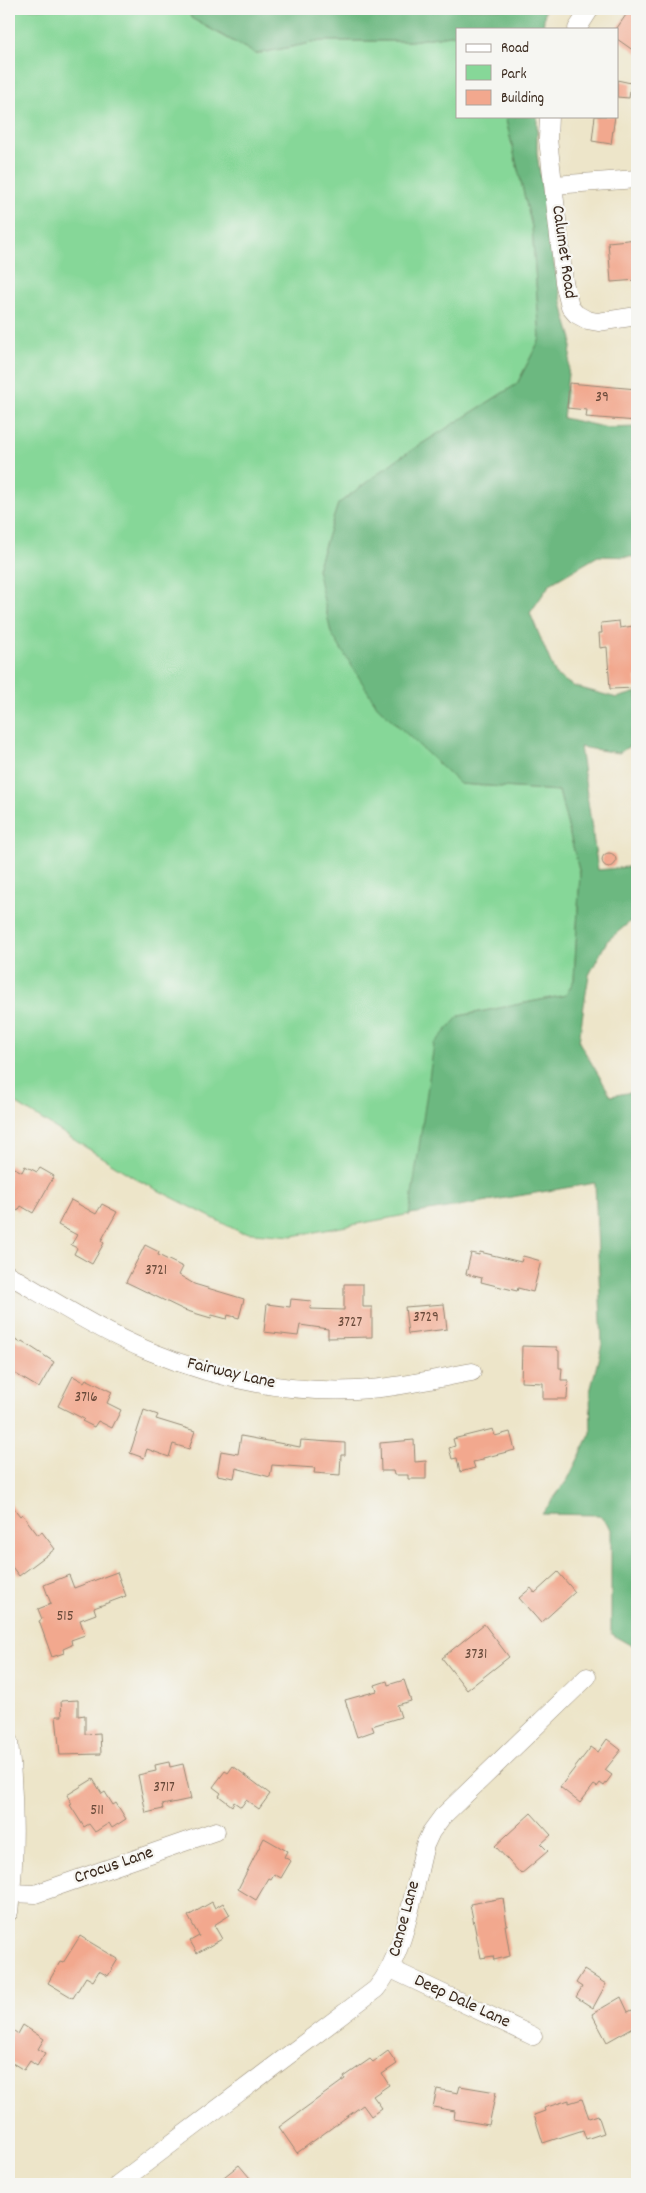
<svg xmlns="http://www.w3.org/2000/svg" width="646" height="2193" font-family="Dekko,sans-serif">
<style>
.green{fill:#86d798;stroke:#60805b}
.forest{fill:#6cb880;stroke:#54714f}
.building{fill:#f2a88e}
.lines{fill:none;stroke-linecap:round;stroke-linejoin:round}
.minor-casing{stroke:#948874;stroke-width:19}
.minor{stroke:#fff;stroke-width:18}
.labels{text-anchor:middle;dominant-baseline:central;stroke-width:4.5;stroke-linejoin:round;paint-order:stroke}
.number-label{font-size:15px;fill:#694a3a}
.street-label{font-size:18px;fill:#3b2a1e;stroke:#f6f6f2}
</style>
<rect width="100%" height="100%" fill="#f6f6f2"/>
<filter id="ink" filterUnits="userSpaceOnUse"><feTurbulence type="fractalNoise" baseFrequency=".02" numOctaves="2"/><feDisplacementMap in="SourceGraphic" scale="10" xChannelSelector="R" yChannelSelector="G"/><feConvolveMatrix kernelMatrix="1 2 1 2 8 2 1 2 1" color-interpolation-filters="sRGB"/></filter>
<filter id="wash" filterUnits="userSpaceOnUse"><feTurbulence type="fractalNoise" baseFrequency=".0096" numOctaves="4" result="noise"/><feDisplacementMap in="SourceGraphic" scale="20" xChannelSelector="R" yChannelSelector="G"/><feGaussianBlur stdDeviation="1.12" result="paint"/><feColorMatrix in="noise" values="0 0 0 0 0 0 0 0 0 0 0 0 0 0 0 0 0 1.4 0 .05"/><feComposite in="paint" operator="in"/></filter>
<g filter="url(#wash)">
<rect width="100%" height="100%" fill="#ede5c9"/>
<polygon class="green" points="9,9 189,9 191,18 256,54 321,41 411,41 457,34 457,116 505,116 532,227 540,339 517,384 396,460 338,504 317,569 460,784 559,791 580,874 574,980 566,995 459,1016 411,1214 293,1236 240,1232 138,1180 9,1099"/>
<g class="forest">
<polygon points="189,9 545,9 543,29 457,29 457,34 411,41 321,41 256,54 191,18"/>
<polygon points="505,116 537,116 537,154 554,264 565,316 572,339 563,418 608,428 637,427 637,557 598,556 550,584 530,613 556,675 573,686 617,698 637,692 637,741 619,753 580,747 598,870 637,866 637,916 607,941 589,975 584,1005 579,1042 611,1096 637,1091 637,1303 635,1314 637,1330 637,1640 632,1646 611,1634 611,1529 599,1515 542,1514 568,1479 591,1433 590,1392 602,1344 595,1183 411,1214 409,1216 434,1044 459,1016 566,995 574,980 580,874 559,791 460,784 377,706 331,633 317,569 338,504 396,460 517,384 540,339 532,227"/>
</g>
<g id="blocks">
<g class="building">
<polygon points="630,9 637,9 637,53 617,39 617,28"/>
<polygon points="617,80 631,83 629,98 617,97"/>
<polygon points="595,116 615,116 611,144 592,141"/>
<polygon points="637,239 637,280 611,282 608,242"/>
<polygon points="569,383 637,389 637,421 586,417 587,410 567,408"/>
<polygon points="619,621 620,628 633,626 635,644 637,644 637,676 635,677 636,688 610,689 607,647 600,648 599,633 602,633 601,623"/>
<circle cx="609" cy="860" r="7"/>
<polygon points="9,1165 22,1172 25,1166 37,1172 40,1168 54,1176 33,1213 21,1206 18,1211 9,1205"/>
<polygon points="71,1200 96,1214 102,1204 117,1212 101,1241 104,1243 92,1264 74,1254 77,1248 71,1245 77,1235 58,1225"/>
<polygon points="145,1245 159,1252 158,1255 183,1267 179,1275 194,1284 244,1299 239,1318 228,1315 227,1319 212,1315 211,1318 184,1310 126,1282"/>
<polygon points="480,1252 521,1262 523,1256 541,1261 533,1292 518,1288 517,1291 481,1282 482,1278 466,1274 471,1253 479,1255"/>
<polygon points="344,1284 363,1284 363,1307 372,1307 372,1337 328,1338 328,1329 300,1325 298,1336 264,1332 267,1304 290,1307 291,1299 311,1301 310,1309 344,1310"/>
<polygon points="444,1304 447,1329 408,1334 405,1307"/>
<polygon points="9,1336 21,1343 22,1341 54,1362 39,1388 9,1370"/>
<polygon points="522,1346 557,1347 557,1350 559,1351 559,1368 562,1368 561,1380 568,1380 567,1399 543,1399 543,1383 521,1382"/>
<polygon points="73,1376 84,1382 86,1379 112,1392 107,1403 121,1410 112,1428 98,1421 94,1427 82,1421 84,1419 58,1406"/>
<polygon points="144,1410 158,1415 156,1419 195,1431 189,1449 173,1444 169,1457 147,1449 144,1458 130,1453"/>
<polygon points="493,1429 495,1436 510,1432 515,1450 483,1458 483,1460 473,1462 475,1468 460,1472 457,1458 452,1459 449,1448 455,1446 453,1439"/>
<polygon points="241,1436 300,1447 301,1440 345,1443 345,1455 341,1455 340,1475 314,1473 315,1468 272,1465 270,1477 236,1468 234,1478 217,1475 221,1451 238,1454"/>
<polygon points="414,1440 415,1462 426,1461 426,1479 408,1479 408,1475 394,1475 393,1471 381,1471 380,1443"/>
<polygon points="9,1502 20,1516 22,1514 38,1535 42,1532 55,1549 19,1576 9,1563"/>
<polygon points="117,1572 126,1596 94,1608 96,1614 80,1620 85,1635 71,1640 72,1645 63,1649 64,1653 52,1657 39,1621 42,1619 38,1609 51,1604 44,1585 69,1575 74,1588"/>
<polygon points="558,1572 575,1592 541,1623 519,1598 531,1588 535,1593"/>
<polygon points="484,1624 509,1657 467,1690 442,1658"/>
<polygon points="404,1680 411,1701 397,1705 401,1717 372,1726 374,1731 357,1737 345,1700 377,1691 375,1685 387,1681 388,1685"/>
<polygon points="78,1700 78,1716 85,1715 85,1734 100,1733 101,1754 60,1755 56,1716 62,1716 61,1701"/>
<polygon points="607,1739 621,1750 605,1770 612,1775 604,1786 600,1783 597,1787 594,1785 580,1803 560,1787 591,1747 598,1752"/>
<polygon points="169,1762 170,1767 183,1764 191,1799 162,1805 163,1809 146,1813 138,1775 156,1771 155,1765"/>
<polygon points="233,1766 270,1794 259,1809 246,1800 241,1807 234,1802 232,1806 219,1796 221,1793 213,1787 225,1771 228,1773"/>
<polygon points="93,1779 102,1794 105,1792 113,1805 116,1803 126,1819 112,1828 109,1823 95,1832 89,1824 84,1827 70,1805 72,1804 67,1795"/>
<polygon points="531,1813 551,1835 541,1844 548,1851 521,1874 495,1846"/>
<polygon points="264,1838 287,1851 284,1857 291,1861 281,1878 274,1874 271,1879 269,1878 256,1900 238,1889"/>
<polygon points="503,1898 507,1925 505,1925 510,1956 494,1960 493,1956 481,1958 470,1904"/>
<polygon points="212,1902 215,1908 223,1903 230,1915 214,1925 222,1939 197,1953 190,1941 199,1936 188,1916"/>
<polygon points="80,1936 118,1959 108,1976 99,1971 93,1981 86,1977 73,1998 48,1983 60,1962 63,1963"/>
<polygon points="584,1970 606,1984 593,2008 576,1997 582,1987 576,1983"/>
<polygon points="621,1997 628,2012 632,2010 637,2020 637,2025 607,2042 592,2014"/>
<polygon points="23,2025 44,2039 38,2049 45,2053 37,2066 30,2061 24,2070 9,2061 9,2037 13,2030 18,2034"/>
<polygon points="388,2051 397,2064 382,2074 389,2085 373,2096 382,2108 371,2116 363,2105 297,2153 279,2127 345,2079 344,2077 370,2059 373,2062"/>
<polygon points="460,2086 496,2092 489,2125 454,2119 455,2111 433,2107 437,2089 458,2093"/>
<polygon points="582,2099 589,2118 598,2115 604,2133 586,2139 583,2130 543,2143 534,2115 545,2111 544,2108 569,2100 569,2103"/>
<polygon points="239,2165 255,2184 215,2184"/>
</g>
</g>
</g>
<g filter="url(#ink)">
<use href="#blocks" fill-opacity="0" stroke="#948874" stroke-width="1"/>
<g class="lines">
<g class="minor-casing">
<g id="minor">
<polyline points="577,29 590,9"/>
<polyline points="549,116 548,139 564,282 570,307 576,314 587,320 598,322 637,316"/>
<polyline points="554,185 637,179"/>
<path d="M9 1275C54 1301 100 1331 149 1351 214 1378 285 1393 356 1390 395 1388 434 1379 472 1372"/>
<path d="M9 1742C15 1799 16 1855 9 1912"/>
<polyline points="11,1893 35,1894 216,1831"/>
<polyline points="391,1969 533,2036"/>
<path d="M118 2184 376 1989C406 1953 413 1891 425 1845L431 1832 442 1817 587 1677"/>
</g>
</g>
<use href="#minor" class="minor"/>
</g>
</g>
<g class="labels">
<g class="number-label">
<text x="602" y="398">39</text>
<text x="156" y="1271">3721</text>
<text x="426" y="1318">3729</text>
<text x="350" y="1323">3727</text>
<text x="86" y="1398">3716</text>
<text x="65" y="1617">515</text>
<text x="476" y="1655">3731</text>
<text x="164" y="1788">3717</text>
<text x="97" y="1811">511</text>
</g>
<g class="street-label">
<text transform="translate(563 252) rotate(82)">Calumet Road</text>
<text transform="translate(231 1374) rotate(13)">Fairway Lane</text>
<text transform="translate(114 1866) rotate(-19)">Crocus Lane</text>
<text transform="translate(405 1919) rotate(-75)">Canoe Lane</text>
<text transform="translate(462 2002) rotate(25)">Deep Dale Lane</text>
</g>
</g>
<rect width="646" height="2193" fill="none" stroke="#f6f6f2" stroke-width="30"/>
<rect x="456" y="28" width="162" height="90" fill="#f6f6f2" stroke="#aba49d"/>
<rect x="466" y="44" width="25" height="8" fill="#ffffff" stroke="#aba49d"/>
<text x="501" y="52" font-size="15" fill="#3b2a1e">Road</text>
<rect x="466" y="65" width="25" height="15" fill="#86d798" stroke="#aba49d"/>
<text x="501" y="78" font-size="15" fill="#3b2a1e">Park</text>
<rect x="466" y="90" width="25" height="15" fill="#f2a88e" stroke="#aba49d"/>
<text x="501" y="102" font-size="15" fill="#3b2a1e">Building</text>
</svg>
